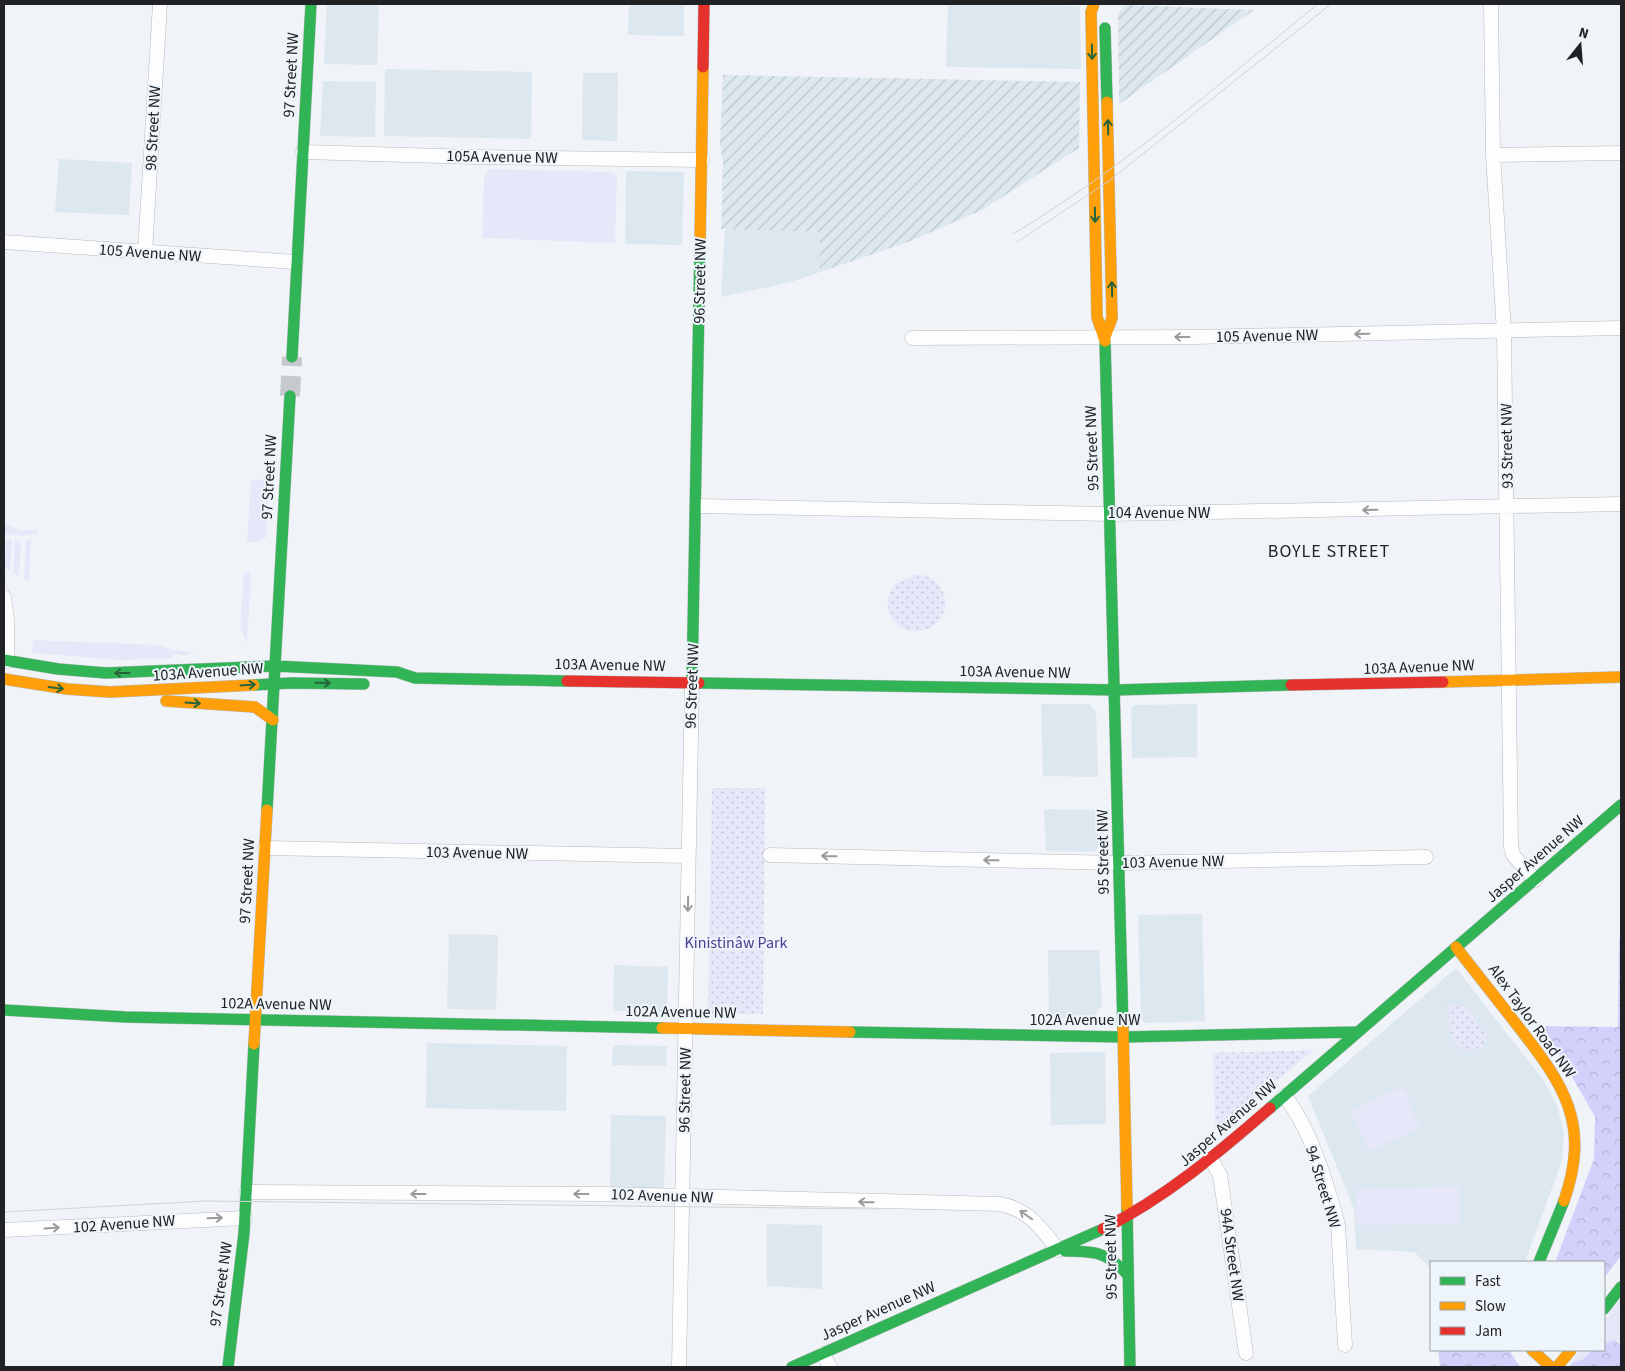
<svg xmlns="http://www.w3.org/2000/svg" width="1625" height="1371" font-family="'Source Sans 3',sans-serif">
  <defs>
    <pattern id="industrial-furrows" width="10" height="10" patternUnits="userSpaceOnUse" patternTransform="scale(1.25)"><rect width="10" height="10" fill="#dde7ef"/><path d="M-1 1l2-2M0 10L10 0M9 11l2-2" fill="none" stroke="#bdc6cd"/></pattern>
    <pattern id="forest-crowns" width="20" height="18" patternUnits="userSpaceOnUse" patternTransform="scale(1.25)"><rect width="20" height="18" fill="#d2d1fb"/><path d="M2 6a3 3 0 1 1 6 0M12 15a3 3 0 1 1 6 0" fill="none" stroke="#b4b3d7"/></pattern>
    <pattern id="park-dots" width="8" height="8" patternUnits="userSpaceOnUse" patternTransform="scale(1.25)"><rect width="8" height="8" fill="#e6e7f9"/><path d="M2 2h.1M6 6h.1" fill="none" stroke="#c5c6d5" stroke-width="1.8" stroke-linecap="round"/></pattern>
  </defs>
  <rect width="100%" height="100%" fill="#f0f4f8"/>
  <path fill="#dde7ef" d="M327,4H379L377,65L324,64Z
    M629,4H684V36L628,35Z
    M948,4L1077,6L1080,7L1081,69L946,67Z
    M385,69L532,72L531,139L384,136Z
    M583,73H618L617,141L582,140Z
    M323,81L376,82L375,137L320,136Z
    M59,159L132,163L129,215L55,212Z
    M626,171L684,172L682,245L625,244Z
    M725,229L820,232V272L791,282L721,297Z
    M1041,704H1090L1096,712L1098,777L1043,776Z
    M1197,704V757L1132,758L1131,709L1134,705Z
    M1044,809L1100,810V846L1094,852L1046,851Z
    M1202,914L1205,1021L1144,1023L1141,1018L1138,915Z
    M449,934L498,935L496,1010L447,1009Z
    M1048,950H1099L1102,1006L1091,1019L1049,1020Z
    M614,965L668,967L667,1012L613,1011Z
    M1456,968L1544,1081L1557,1105L1564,1133L1562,1161L1525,1262H1431V1268L1414,1252L1356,1249L1354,1209L1308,1096Z
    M427,1043L567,1046L566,1111L426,1108Z
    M613,1045L667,1046L666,1066L612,1065Z
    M1105,1052L1106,1124L1051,1125L1050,1053Z
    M611,1115L666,1116L664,1189L610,1188Z
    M767,1224L822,1225V1289L767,1286Z"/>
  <path fill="url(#industrial-furrows)" d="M1125,5H1126L1254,10L1119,104L1118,13Z
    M723,75L1080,82L1079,148L982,210L908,242L820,272V232L721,229L723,164L720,142Z"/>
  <path fill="#e6e7f9" d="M489,169L612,172L617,175L615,243L482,238L484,179Z
    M262,479L269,485L266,537L259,542H247L251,481Z
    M4,523L20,531L38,529V534L22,536L14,534L13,536L4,534Z
    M6,539L12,540L10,571L5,568Z
    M31,539L29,581L24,579L26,540Z
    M15,541H21L19,576L13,573Z
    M249,571L251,576L247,644L240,627L244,573Z
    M33,640L158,645L172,650L194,652L183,656L180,654L172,655V658L123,660L32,653Z
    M1400,1088L1406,1091L1419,1129L1369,1151L1350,1111Z
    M1459,1187V1224L1357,1225L1356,1189Z
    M1621,1299V1367H1567L1581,1350H1604V1321Z"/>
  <path fill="url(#forest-crowns)" d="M1621,937V1256L1604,1278V1262H1555L1594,1159L1595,1117L1543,1026L1618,1027L1619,939Z
    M1614,1340L1621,1346V1367H1570L1574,1362L1582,1360L1593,1350H1604V1344Z
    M1438,1350H1509L1520,1367H1440Z"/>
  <path fill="url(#park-dots)" d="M917,574C934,576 944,587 946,604C938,648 879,634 889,596C891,587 896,582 904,580C909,579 911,575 917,574Z
    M712,788H765L763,1014L708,1013Z
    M1447,1005L1466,1006L1487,1037L1483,1048C1449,1061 1450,1028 1447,1005Z
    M1314,1050L1215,1131L1213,1053Z"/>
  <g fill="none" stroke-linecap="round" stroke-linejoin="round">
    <path stroke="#c6cace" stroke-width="20" stroke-dasharray="20 10" stroke-linecap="butt" d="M290,396L292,357"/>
    <defs>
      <path id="street" d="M1491,4L1493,155L1504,332L1511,847L1513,855L1535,880
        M303,152L477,157L702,160
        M1493,155L1621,153
        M4,242L296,262
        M145,252L160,4
        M912,338L1193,337L1621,328
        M697,506L1111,514L1621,504
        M4,597L7,620V661
        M265,848L688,856
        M770,855L1119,863L1426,857
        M1284,1096C1310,1125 1328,1187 1338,1225L1345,1345
        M1211,1159L1220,1175L1246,1353
        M246,1192L605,1194L1000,1204C1028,1209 1042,1229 1058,1250
        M4,1230L245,1218
        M823,1354L830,1367
        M679,1367L692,683"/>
      <path id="fast" d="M1105,28L1107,102
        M1105,341L1123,1028
        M292,357L311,4
        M4,660L58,669L106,673L275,666L397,672L415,678L567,681
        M692,683L700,246
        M699,683L1115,690L1291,685
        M254,685L291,683L364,684
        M267,810L290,396
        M4,1010L125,1017L662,1028
        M850,1032L1124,1037L1357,1032
        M1270,1108L1621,805
        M1127,1208L1130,1367
        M1065,1251C1095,1251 1107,1252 1128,1275
        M1539,1262L1564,1201
        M1604,1309L1621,1287
        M228,1367L244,1233L254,1044
        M792,1367L1103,1229"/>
      <path id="slow" d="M1094,4L1091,12L1097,317L1105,341
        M700,246L703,67
        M1105,337L1112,318L1107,102
        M4,679L67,689L110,692L254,685
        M1443,682L1621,677
        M166,701L255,707L273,720
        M1456,947C1476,973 1497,999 1517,1025C1564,1085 1591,1123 1564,1201
        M662,1028L850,1032
        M1123,1028L1127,1208
        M254,1044L267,810
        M1532,1350L1551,1367
        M1557,1367L1571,1350"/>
      <path id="jam" d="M703,67L704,4
        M567,681L699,683
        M1291,685L1443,682
        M1103,1229C1166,1197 1217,1154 1270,1108"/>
    </defs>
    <use href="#street" stroke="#b6babd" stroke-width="15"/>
    <use href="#fast" stroke="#b6babd" stroke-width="12"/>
    <use href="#slow" stroke="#b6babd" stroke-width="12"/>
    <use href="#jam" stroke="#b6babd" stroke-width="12"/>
    <use href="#street" stroke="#fdfdfe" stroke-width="14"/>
    <use href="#fast" stroke="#30b455" stroke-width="11"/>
    <use href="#slow" stroke="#ff9f0a" stroke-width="11"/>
    <use href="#jam" stroke="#e5322d" stroke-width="11"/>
    <path stroke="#d1d3d4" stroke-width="1" d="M1013,234C1122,169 1219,84 1318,4
      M1017,242L1109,181L1331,4
      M4,1212L206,1201L878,1209"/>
  </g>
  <defs><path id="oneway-shaft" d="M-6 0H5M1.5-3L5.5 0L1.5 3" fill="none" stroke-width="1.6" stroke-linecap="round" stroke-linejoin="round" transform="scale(1.25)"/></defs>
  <g stroke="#27643b">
    <use href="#oneway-shaft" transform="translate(1092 52) rotate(89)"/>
    <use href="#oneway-shaft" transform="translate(1108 127) rotate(-92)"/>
    <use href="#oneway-shaft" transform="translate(1095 215) rotate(89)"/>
    <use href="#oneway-shaft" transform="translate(1112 289) rotate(-91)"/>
    <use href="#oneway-shaft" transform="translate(122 673) rotate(-180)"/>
    <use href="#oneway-shaft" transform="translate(323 683) rotate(1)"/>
    <use href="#oneway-shaft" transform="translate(248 685) rotate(-4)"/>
    <use href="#oneway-shaft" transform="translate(56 688) rotate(8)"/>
    <use href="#oneway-shaft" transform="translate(193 703) rotate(4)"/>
  </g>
  <g stroke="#9a9a9c">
    <use href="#oneway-shaft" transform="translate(1362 334) rotate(179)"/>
    <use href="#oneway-shaft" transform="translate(1182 337) rotate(-180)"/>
    <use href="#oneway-shaft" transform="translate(1370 510) rotate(179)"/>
    <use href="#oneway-shaft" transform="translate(829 856) rotate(-179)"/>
    <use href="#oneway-shaft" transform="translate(991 860) rotate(-179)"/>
    <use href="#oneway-shaft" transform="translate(688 904) rotate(91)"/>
    <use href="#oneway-shaft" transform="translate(418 1194) rotate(180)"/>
    <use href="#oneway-shaft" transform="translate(581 1194) rotate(180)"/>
    <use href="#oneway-shaft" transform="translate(866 1202) rotate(-179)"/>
    <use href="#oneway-shaft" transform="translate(1026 1215) rotate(-145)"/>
    <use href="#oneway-shaft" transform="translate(215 1218) rotate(-2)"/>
    <use href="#oneway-shaft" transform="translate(52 1228) rotate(-4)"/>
  </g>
  <g text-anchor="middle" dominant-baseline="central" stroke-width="4" stroke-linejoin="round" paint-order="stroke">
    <g font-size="16" fill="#202225" stroke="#edf5fb">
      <text transform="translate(291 75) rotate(-87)">97 Street NW</text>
      <text transform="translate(153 128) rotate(-87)">98 Street NW</text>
      <text transform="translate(502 157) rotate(1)">105A Avenue NW</text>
      <text transform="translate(150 253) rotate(4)">105 Avenue NW</text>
      <text transform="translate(700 281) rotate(-89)">96 Street NW</text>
      <text transform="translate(1267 336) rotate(-1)">105 Avenue NW</text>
      <text transform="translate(1507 446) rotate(-91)">93 Street NW</text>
      <text transform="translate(1092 448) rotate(-92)">95 Street NW</text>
      <text transform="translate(269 477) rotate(-87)">97 Street NW</text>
      <text x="1159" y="513">104 Avenue NW</text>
      <text transform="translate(610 665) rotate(1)">103A Avenue NW</text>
      <text transform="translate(1419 667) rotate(-2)">103A Avenue NW</text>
      <text transform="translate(208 672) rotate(-4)">103A Avenue NW</text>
      <text transform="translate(1015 672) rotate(1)">103A Avenue NW</text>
      <text transform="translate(692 686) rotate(-88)">96 Street NW</text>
      <text transform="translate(1103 852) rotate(-91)">95 Street NW</text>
      <text transform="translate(477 853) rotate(1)">103 Avenue NW</text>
      <text transform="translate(1535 859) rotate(-41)">Jasper Avenue NW</text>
      <text transform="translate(1173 862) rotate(-1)">103 Avenue NW</text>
      <text transform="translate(247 881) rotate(-87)">97 Street NW</text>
      <text transform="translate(276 1004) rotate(1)">102A Avenue NW</text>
      <text transform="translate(681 1012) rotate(1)">102A Avenue NW</text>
      <text x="1085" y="1020">102A Avenue NW</text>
      <text transform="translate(1532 1021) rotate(54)">Alex Taylor Road NW</text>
      <text transform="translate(685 1090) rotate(-89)">96 Street NW</text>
      <text transform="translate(1228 1123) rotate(-41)">Jasper Avenue NW</text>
      <text transform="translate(1323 1187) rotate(73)">94 Street NW</text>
      <text transform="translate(662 1196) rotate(2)">102 Avenue NW</text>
      <text transform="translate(124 1224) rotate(-4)">102 Avenue NW</text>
      <text transform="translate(1232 1255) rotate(82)">94A Street NW</text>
      <text transform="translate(1111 1257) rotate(-91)">95 Street NW</text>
      <text transform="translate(221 1284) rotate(-82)">97 Street NW</text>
      <text transform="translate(878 1311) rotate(-24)">Jasper Avenue NW</text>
    </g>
    <g font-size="16" fill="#4c3d92" stroke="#edf5fb">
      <text x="736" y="943">Kinistinâw Park</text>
    </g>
    <g font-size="18" letter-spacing="1" fill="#202225" stroke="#edf5fb">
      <text x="1329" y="551">BOYLE STREET</text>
    </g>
  </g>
  <rect width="1625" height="1371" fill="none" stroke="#202225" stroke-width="10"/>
  <rect x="1430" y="1261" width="175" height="90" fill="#edf5fb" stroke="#9ba1a5"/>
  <rect x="1440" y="1277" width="25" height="8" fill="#30b455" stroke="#9ba1a5"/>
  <text x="1475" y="1286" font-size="15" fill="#202225">Fast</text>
  <rect x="1440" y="1302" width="25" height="8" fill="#ff9f0a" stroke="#9ba1a5"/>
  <text x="1475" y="1311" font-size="15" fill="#202225">Slow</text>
  <rect x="1440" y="1327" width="25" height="8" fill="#e5322d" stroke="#9ba1a5"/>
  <text x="1475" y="1336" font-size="15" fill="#202225">Jam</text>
  <g transform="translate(1580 45) rotate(17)" stroke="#edf5fb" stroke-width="4" paint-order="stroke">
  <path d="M0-4L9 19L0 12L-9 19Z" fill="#202225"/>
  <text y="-8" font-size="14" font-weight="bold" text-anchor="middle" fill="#202225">N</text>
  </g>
</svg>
